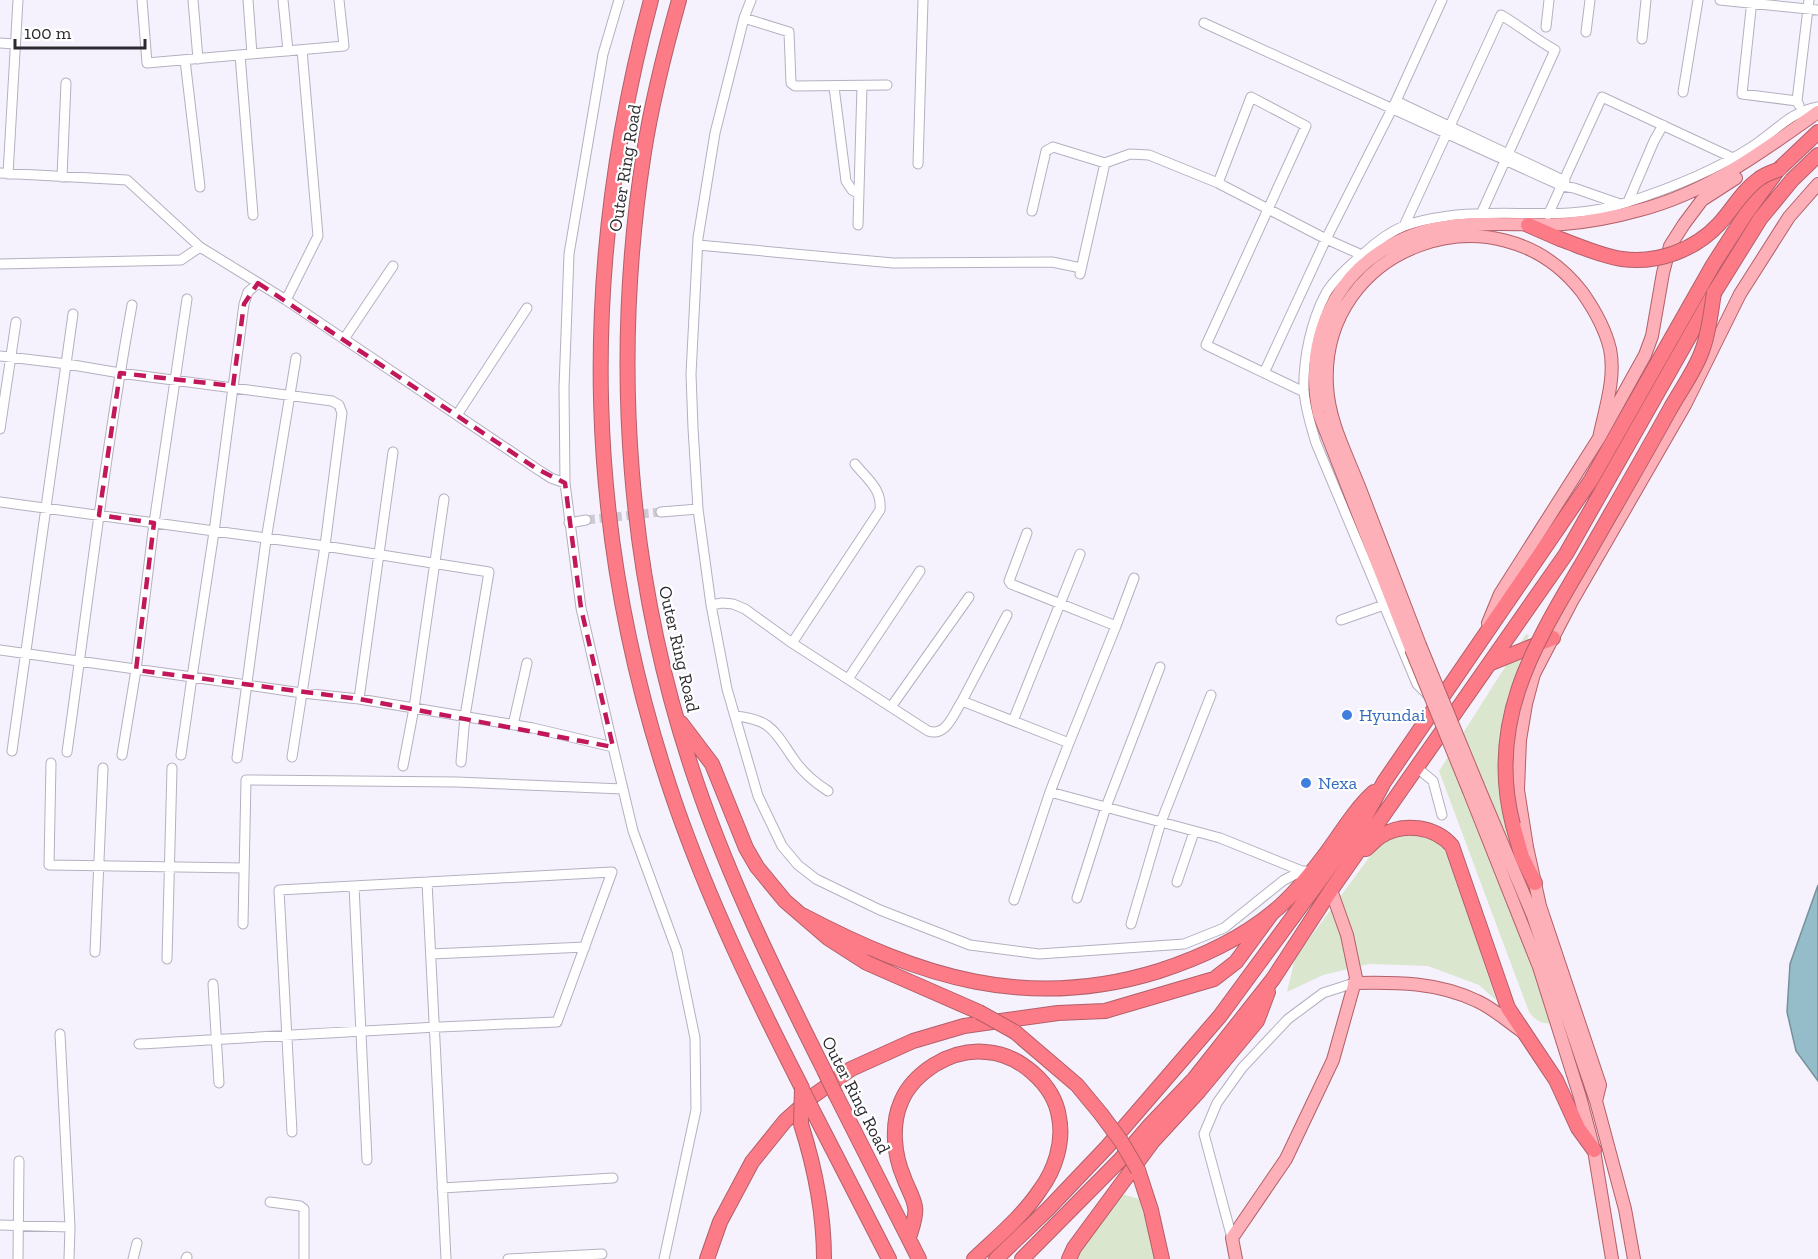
<svg xmlns="http://www.w3.org/2000/svg" width="1818" height="1259" font-family="'Zilla Slab',serif">
  <rect width="100%" height="100%" fill="#f5f2fe"/>
  <path fill="#dbe6ce" d="M1526,634L1529,635L1528,638L1507,700L1501,745L1504,813L1575,1018C1556,1022 1542,1030 1529,1012L1439,771Z
    M1409,835L1428,836L1441,842L1450,861L1496,1000L1479,985L1428,966L1369,964L1323,975L1287,992L1295,958L1368,859C1382,843 1388,837 1409,835Z
    M1118,1193L1139,1199L1146,1222L1154,1259H1074Z"/>
  <path fill="#95bdc9" stroke="#76919b" stroke-width="1.5" d="M1818,885V1081L1796,1051L1787,1012L1790,964Z"/>
  <g fill="none" stroke-linecap="round" stroke-linejoin="round">
    <path stroke="#cdcad5" stroke-width="9" stroke-dasharray="9 4.5" stroke-linecap="butt" d="M586,520L661,512"/>
    <defs>
      <path id="minor" d="M142,0L147,63L344,46L339,0
        M193,0L198,59
        M248,0L252,54
        M283,0L288,51
        M619,0L603,54L569,254L564,388L565,483L581,608L613,747L633,831L677,951L695,1038L696,1110L664,1259
        M751,0L744,18L715,133L698,238L691,374L693,428L698,509L711,605L727,689L758,796L782,846L798,865L816,879L880,910L970,945L1039,954L1184,944L1224,928L1284,880L1302,871H1312
        M1720,0L1818,10
        M1752,0L1742,94L1797,101
        M744,18L789,32L791,83L795,86L887,85
        M1204,23L1562,186L1574,188L1620,204
        M1546,27L1549,0
        M1586,32L1590,0
        M1642,39L1646,0
        M0,43L15,44
        M240,55L253,215
        M185,60L200,187
        M834,87L846,181L852,190L859,194
        M1683,92L1698,0
        M1396,101L1565,181
        M1799,105L1797,101L1809,0
        M918,164L923,0
        M0,173L127,180L200,247L286,300L537,469L551,478L565,483
        M8,174L18,0
        M62,177L66,83
        M1218,183L1251,97L1306,126L1206,345L1304,392
        M1628,202L1654,141L1663,125
        M1032,211L1046,151L1053,147L1105,163
        M1548,215L1602,97L1733,158
        M858,225L862,86
        M1404,226L1501,15C1520,26 1535,39 1555,50L1481,214
        M698,245L893,263L1052,262L1081,268
        M0,264L181,260L200,247
        M1080,274L1105,163L1130,154L1149,155L1218,183L1326,239L1362,255
        M258,283L248,292L244,304L214,532L192,677L302,693L359,699L414,708L403,766
        M286,300L318,236L302,50
        M344,339L393,266
        M0,356L67,364L120,373L332,401L339,405L342,413L325,546L292,757
        M1264,373L1326,239L1396,101L1442,0
        M457,415L527,308
        M0,429L16,322
        M444,499L414,708L533,728L613,747
        M0,502L325,546L489,572L465,716L461,762
        M661,512L698,509
        M569,523L586,520
        M1027,533L1009,581L1011,584L1116,626L1069,743
        M711,605L722,603L733,604L745,609L792,643L928,731C946,737 953,715 962,701L1069,743L1050,792L1220,838L1302,871
        M1341,620L1384,605
        M1116,626L1134,578
        M792,643L880,510C882,489 868,480 855,464
        M0,650L192,677L181,755
        M848,679L920,571
        M1429,696L1417,684L1316,443C1311,426 1305,408 1304,390C1303,359 1311,321 1326,293C1335,278 1350,265 1363,254C1375,243 1389,232 1404,226C1418,221 1434,218 1449,216C1507,208 1567,222 1625,203C1669,189 1713,172 1753,146C1776,131 1790,112 1818,107
        M359,699L393,452
        M962,701L1007,615
        M891,707L969,597
        M735,716C771,719 775,732 793,758C802,772 814,782 828,791
        M1013,721L1080,554
        M513,725L527,663
        M12,751L73,314
        M67,752C88,603 105,453 132,305
        M122,755L136,670L154,523L187,299
        M237,758L266,540L296,358
        M51,763L49,865L244,868
        M1416,767L1433,781L1442,815
        M427,882L446,1259
        M1177,882L1194,832
        M354,886L367,1160
        M1077,898L1106,807L1160,667
        M1014,900L1050,792
        M243,924L246,780L457,782L623,789
        M1131,924L1161,822L1211,695
        M95,952L103,768
        M431,954L585,947
        M167,959L172,768
        M213,984L219,1083
        M60,1034L70,1227L69,1259
        M139,1044C278,1036 417,1027 557,1022L612,872L279,890L292,1132
        M442,1188L613,1178
        M270,1202L300,1206L304,1209V1259
        M0,1225L70,1227
        M1232,1238L1204,1134L1217,1103L1242,1068L1288,1019L1323,993L1354,983
        M18,1259L19,1161
        M133,1259L137,1243
        M186,1259L187,1257
        M508,1259L602,1254"/>
      <path id="major" d="M1488,623L1500,594L1599,438L1645,355L1652,336L1663,273L1670,246L1684,224L1702,200L1736,178
        M1420,645C1400,593 1380,541 1360,489C1347,455 1329,423 1327,386C1319,246 1497,182 1582,292C1594,309 1605,328 1610,349C1616,378 1605,409 1599,438
        M1411,649L1319,414C1311,375 1315,335 1335,300C1357,260 1401,233 1445,227C1484,221 1525,226 1564,224C1589,222 1615,217 1640,210C1708,192 1762,152 1818,112
        M1478,786L1533,916L1596,1101L1625,1209L1634,1259
        M1469,791L1539,967L1580,1097L1594,1150L1612,1259
        M1354,983C1397,982 1437,982 1477,1001C1493,1008 1508,1022 1523,1032
        M1596,1101L1600,1085L1540,906L1527,847L1518,790L1520,740L1526,704L1534,674L1572,601L1685,405L1740,294L1789,217L1818,184
        M1236,1259L1232,1238L1286,1159L1333,1060L1356,978L1347,935L1331,890"/>
      <path id="highway" d="M651,0C578,273 583,536 675,803C709,901 755,996 802,1088
        M679,0C665,50 652,101 644,152C611,364 627,581 697,784C731,883 777,976 824,1070
        M1528,225L1560,239
        M1491,663L1553,638
        M681,723L712,764L746,848L757,867L785,901L828,938L867,963L979,1012
        M1513,825L1522,857L1535,883
        M1366,849C1371,845 1376,839 1381,836C1403,822 1435,826 1452,846L1508,1008L1556,1080L1578,1128L1594,1150
        M802,915C920,977 1027,1012 1159,971C1199,958 1239,940 1272,913C1291,898 1309,876 1324,856C1340,835 1354,810 1374,792
        M1015,1032L1077,1085L1101,1114
        M836,1095L919,1259
        M814,1113L889,1259
        M801,1124C815,1168 824,1213 824,1259
        M1138,1170L1151,1210L1162,1259
        M909,1238C911,1230 917,1216 915,1207C914,1198 907,1187 904,1178C894,1155 891,1125 901,1102C907,1087 920,1074 934,1065C949,1056 967,1050 986,1052C1019,1054 1054,1084 1059,1117C1064,1142 1055,1170 1040,1190C1023,1216 996,1238 974,1259
        M707,1259L720,1222L752,1162L785,1121L813,1096L851,1069L913,1041L964,1026L1058,1013L1105,1011L1214,979L1236,962L1272,913
        M996,1259L1048,1209L1107,1147L1220,1016L1362,823L1384,782L1591,480L1713,265L1747,212L1777,171L1818,132
        M1022,1259L1120,1160L1150,1125L1194,1079L1273,979L1331,890L1566,554L1714,293L1760,219L1792,180L1818,155
        M1069,1259L1074,1248L1153,1141L1199,1091L1257,1021L1268,992"/>
    </defs>
    <use href="#minor" stroke="#b5b0c0" stroke-width="11"/>
    <use href="#major" stroke="#b35f69" stroke-width="14"/>
    <use href="#highway" stroke="#b35f69" stroke-width="16"/>
    <use href="#minor" stroke="#fff" stroke-width="9"/>
    <use href="#major" stroke="#fdb0b7" stroke-width="12"/>
    <use href="#highway" stroke="#fc7b87" stroke-width="14"/>
    <defs>
      <path id="major-bridge" d="M1420,645L1478,786
        M1411,649L1469,791"/>
      <path id="highway-bridge" d="M1560,239C1580,246 1601,256 1622,259C1657,264 1695,250 1719,224C1732,210 1743,190 1759,179C1765,174 1773,172 1780,169
        M1513,825C1486,720 1535,644 1586,557C1614,508 1642,460 1669,411C1680,391 1695,371 1702,351C1709,333 1711,311 1714,293
        M979,1012L1015,1032
        M824,1070L836,1095
        M803,1091L814,1113
        M1101,1114L1121,1141L1138,1170
        M801,1124L802,1088"/>
    </defs>
    <use href="#major-bridge" stroke="#b35f69" stroke-width="14" stroke-linecap="butt"/>
    <use href="#highway-bridge" stroke="#b35f69" stroke-width="16" stroke-linecap="butt"/>
    <use href="#major-bridge" stroke="#fdb0b7" stroke-width="12"/>
    <use href="#highway-bridge" stroke="#fc7b87" stroke-width="14"/>
  </g>
  <path fill="none" stroke="#c2185b" stroke-width="4.5" stroke-dasharray="12 8" stroke-linejoin="round" d="M258,283L537,469L565,483L581,608L613,747L359,699L136,670L154,523L99,515L120,373L233,386L244,304Z"/>
  <g fill="#3f7fe0" stroke="#fff" stroke-width="2">
    <circle cx="1347" cy="715" r="6"/>
    <circle cx="1306" cy="783" r="6"/>
  </g>
  <g text-anchor="middle" dominant-baseline="central" stroke-width="4.5" stroke-linejoin="round" paint-order="stroke">
    <g font-size="18" fill="#2c2a30" stroke="#fff">
      <text transform="translate(625 168) rotate(-81)">Outer Ring Road</text>
      <text transform="translate(679 649) rotate(77)">Outer Ring Road</text>
      <text transform="translate(856 1095) rotate(63)">Outer Ring Road</text>
    </g>
    <g font-size="18" fill="#366cbe" stroke="#fff" text-anchor="start">
      <text x="1359" y="715">Hyundai</text>
      <text x="1318" y="783">Nexa</text>
    </g>
  </g>
  <path d="M15 39v9h130v-9" fill="none" stroke="#2c2a30" stroke-width="3"/>
  <text x="24" y="39" font-size="18" fill="#2c2a30" stroke="#ffffff" stroke-width="4.5" paint-order="stroke">100 m</text>
</svg>
